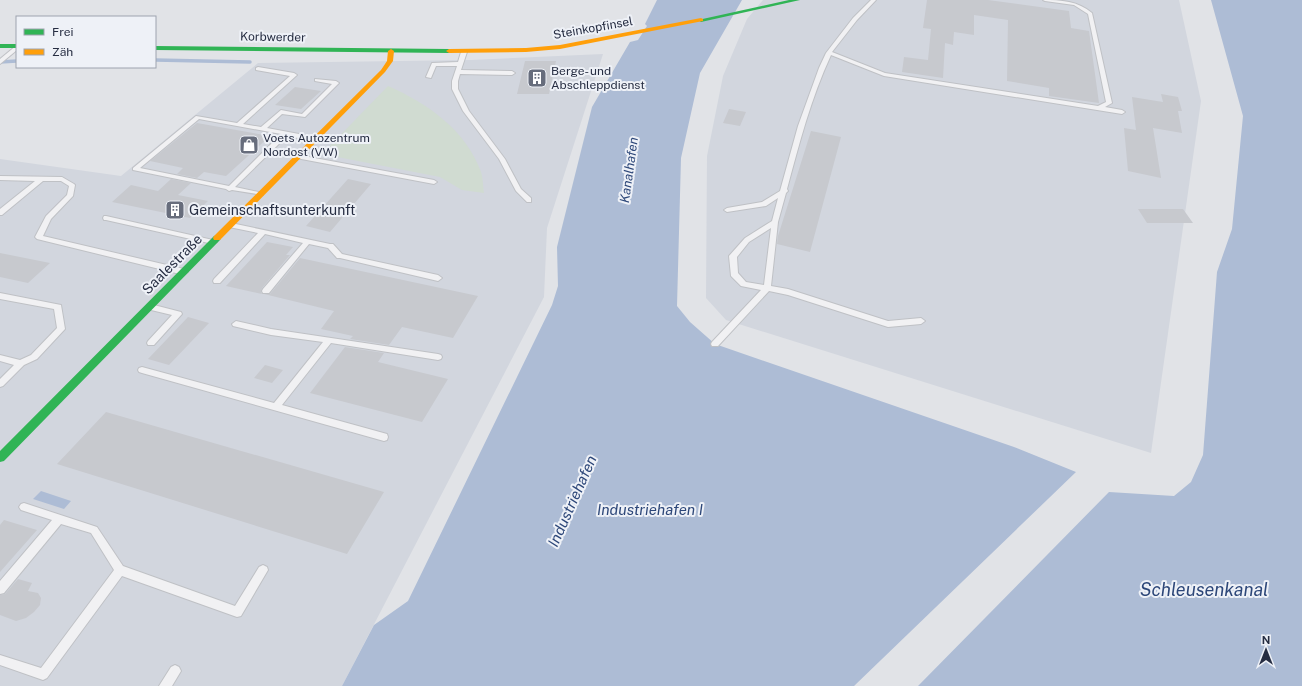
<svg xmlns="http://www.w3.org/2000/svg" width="1302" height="686" font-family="'Public Sans',sans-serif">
  <rect width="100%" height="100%" fill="#e1e3e7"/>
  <path fill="#d2d6de" d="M763,0H1179L1201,101L1151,453L726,320L706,298L707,156L723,76L747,19Z
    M603,54L547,228L544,297L342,686H0V159L121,176L258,63L471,60Z"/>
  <path fill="#d0dbd1" d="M388,86C427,103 466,130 481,172C483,178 483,187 484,193L462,190L440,177L322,154Z"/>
  <path fill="#adbcd5" d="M657,0H742L700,73L681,158L677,306L690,322L715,344L1014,447L1076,472L854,686H342L374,625L408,601L552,305L558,286L557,247L592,107L630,42L638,40L647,26L645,24Z
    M1211,0H1302V686H918L1109,492L1174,496L1191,482L1203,455L1217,272L1232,229L1243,116Z
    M41,491L71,501L64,509L33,499Z"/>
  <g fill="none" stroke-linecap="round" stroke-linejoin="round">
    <path stroke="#adbcd5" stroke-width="3.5" d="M155,60L250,62
      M0,62L17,61"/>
  </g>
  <path fill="#c7c9ce" d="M927,0H988L1069,11L1071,28L1089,31L1099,103L1049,96V88L1007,81L1008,20L974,15V35L954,32L953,45L945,43L943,78L902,72L904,57L928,60L931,29L923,28Z
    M525,61H556L549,94H517Z
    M295,87L321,91L301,109L275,105Z
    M1161,94L1178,97L1182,111H1178L1182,133L1153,128L1161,178L1128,171L1124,128L1136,130L1132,97L1163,102Z
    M729,109L746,112L740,126L723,123Z
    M197,123L270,136L226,176L204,172L197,178L177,174L183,168L150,161Z
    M811,131L841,137L810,252L777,244L778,236Z
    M171,179L191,183L178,195L208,201L190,218L112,202L131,185L158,191Z
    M348,179L371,184L330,232L306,226Z
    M1138,209H1183L1193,223H1147Z
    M267,242L293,247L286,255H290L262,288L261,292L262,294L226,286Z
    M0,253L50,263L28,283L0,277Z
    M300,258L478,296L453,338L402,327L389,345L350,339L353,336L321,329L334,311L264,294H270Z
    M188,317L209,323L169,365L148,359Z
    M345,347L384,353L378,362L448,379L422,422L310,393Z
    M265,365L283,370L272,383L254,378Z
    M106,412L384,492L347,554L57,464Z
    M4,520L37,530L0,572V525Z
    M18,579L32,583L28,591L38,593L41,598L40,605L34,612L26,618L16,621L0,615V595L5,594Z"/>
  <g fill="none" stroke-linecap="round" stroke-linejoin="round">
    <defs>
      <path id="lane" d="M871,0H876L857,20L832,52L885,73L1098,106L1106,102L1088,14L1074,5L1045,1L1043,0C1061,0 1078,1 1092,13L1112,103L1105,107L1122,110L1125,112L1122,114L884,76L831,55C811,98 799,144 787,189L788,191L786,193L778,222L771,286L788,289L888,321L921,318L925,321L921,324L888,327L788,295L769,291L718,346H712L711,344L712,342L761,290L741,286L731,276L729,256L745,238L772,221L778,198L766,206L727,212L724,210L727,208L762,202L780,191L798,126L819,68L826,53L853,18ZM771,228L764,285L746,282L738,273L737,257L749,242Z
        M17,45V50L0,64V59Z
        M464,50L467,52L461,70L512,71L515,73L512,75L460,74L458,81V89L469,111L505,159L521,189L531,198V202H527L516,191L499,159L463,111L452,89V81L457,66H436L431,78L426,77L432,63L458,62L461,52Z
        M258,67L294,73L297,75L243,124L261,127L281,110L302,114L332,84L315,81V79L336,81L339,83L305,117L282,114L267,128L315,137L318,139L315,141L287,136L235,187L263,193V195L232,190L229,191L226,189L133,170V168L196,116L237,123L290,76L256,70V68ZM199,119L281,134L229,186L140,168Z
        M298,155L434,180L437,182L434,184L296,158L295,157Z
        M0,176L62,177L74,184L75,185L73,196L51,219L43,236L184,269L188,272L184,275L37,239L35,237L46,216L67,195L69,186L61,181H43L2,215H0V209L35,181L0,180Z
        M104,216H106L213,240L217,242L213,244L106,220H104L103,218Z
        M229,223H231L330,244H333L342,254L438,275L442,278L438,281L340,258H337L328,248L309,244L269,293H263L262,291L263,289L303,243L265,234L220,283H214L213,281L214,279L258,233L229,227L228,225Z
        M0,293L61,305L65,329L37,359L24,365L3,386L0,387V379L14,365L0,361V355L20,360L31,355L57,328L54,309L0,299Z
        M150,304L181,312L182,314L154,345H148L147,343L148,341L172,315L147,309L146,307Z
        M236,321L271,329L438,354L441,355L442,357L441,359L438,360L331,343L282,405L387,434L388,437L387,440L384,441L142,373L139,372L138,370L139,368L142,367L274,403L323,342L271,335L233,326L232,324Z
        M24,503L97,527L123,566L235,606L259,567L263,565L267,567L268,570L241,616L237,617L122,576L47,678L43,680L0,665V655L41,668L114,570L91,533L61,524L4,593L0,594V581L52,520L21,510L19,507L21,504Z
        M175,665L179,667L181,671L172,686H159L171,667Z"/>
    </defs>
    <use href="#lane" stroke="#bfc1c5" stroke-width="2"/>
    <use href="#lane" fill="#f1f1f3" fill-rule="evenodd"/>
    <path fill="#30b455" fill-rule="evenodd" d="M789,0H800L701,22L698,20Z
      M0,44H17V48H0Z
      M155,46L449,49L452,51L449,53L155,50Z
      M217,235L221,238L220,240L4,461L0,462V451L214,236Z"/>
    <path fill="#ff9f0a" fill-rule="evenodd" d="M701,18L703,19V21L560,49L526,52L449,53L446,51L449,49L526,48L560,45Z
      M391,49L394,51L393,61L385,72L220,240H214L213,238L214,236L381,70L387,61L388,51Z"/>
  </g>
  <defs>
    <symbol id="building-square" viewBox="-11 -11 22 22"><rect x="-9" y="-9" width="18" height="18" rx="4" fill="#676d7c" stroke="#eef1f7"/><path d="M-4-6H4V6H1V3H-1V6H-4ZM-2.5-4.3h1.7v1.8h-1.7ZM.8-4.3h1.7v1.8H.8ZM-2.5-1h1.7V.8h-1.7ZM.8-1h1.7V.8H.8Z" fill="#fff"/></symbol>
    <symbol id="shop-square" viewBox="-11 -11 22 22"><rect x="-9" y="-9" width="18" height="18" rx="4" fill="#676d7c" stroke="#eef1f7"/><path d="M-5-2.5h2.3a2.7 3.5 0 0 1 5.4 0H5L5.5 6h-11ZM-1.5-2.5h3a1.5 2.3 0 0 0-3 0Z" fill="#fff"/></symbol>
  </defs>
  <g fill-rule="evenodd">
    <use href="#building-square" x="526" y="67" width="22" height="22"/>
    <use href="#shop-square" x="238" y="134" width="22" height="22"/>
    <use href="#building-square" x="164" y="199" width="22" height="22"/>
  </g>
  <g text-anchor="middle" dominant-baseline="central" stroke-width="4" stroke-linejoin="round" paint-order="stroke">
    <g font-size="12" fill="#262d42" stroke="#eef1f7">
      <text transform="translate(593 28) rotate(-10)">Steinkopfinsel</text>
      <text transform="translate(273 37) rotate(1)">Korbwerder</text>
    </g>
    <g font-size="12" fill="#262d42" stroke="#eef1f7" text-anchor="start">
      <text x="551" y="71">Berge- und<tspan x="551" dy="14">Abschleppdienst</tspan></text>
      <text x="263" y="138">Voets Autozentrum<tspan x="263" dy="14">Nordost (VW)</tspan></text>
    </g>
    <g font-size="13" font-style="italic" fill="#2d4779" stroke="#eef1f7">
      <text transform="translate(629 170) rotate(-82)">Kanalhafen</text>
    </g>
    <g font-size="14" fill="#262d42" stroke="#eef1f7" text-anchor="start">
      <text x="189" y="210">Gemeinschaftsunterkunft</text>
    </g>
    <g font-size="14" fill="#262d42" stroke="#eef1f7">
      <text transform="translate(172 264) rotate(-45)">Saalestraße</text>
    </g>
    <g font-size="15" font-style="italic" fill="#2d4779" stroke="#eef1f7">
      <text transform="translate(572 501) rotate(-66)">Industriehafen</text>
      <text x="650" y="509">Industriehafen I</text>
    </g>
    <g font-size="18" font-style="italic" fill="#2d4779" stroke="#eef1f7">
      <text x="1204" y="589">Schleusenkanal</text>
    </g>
  </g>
  <rect x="16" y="16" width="140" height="52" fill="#eef1f7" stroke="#9ea3af"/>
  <rect x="24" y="29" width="20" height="6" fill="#30b455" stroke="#9ea3af"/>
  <text x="52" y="36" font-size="12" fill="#262d42">Frei</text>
  <rect x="24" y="49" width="20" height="6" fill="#ff9f0a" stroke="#9ea3af"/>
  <text x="52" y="56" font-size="12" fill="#262d42">Zäh</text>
  <g transform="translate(1266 650)" stroke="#eef1f7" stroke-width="3" paint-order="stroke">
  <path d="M0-3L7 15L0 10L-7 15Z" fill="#262d42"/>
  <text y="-6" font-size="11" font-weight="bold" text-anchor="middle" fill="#262d42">N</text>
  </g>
</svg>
